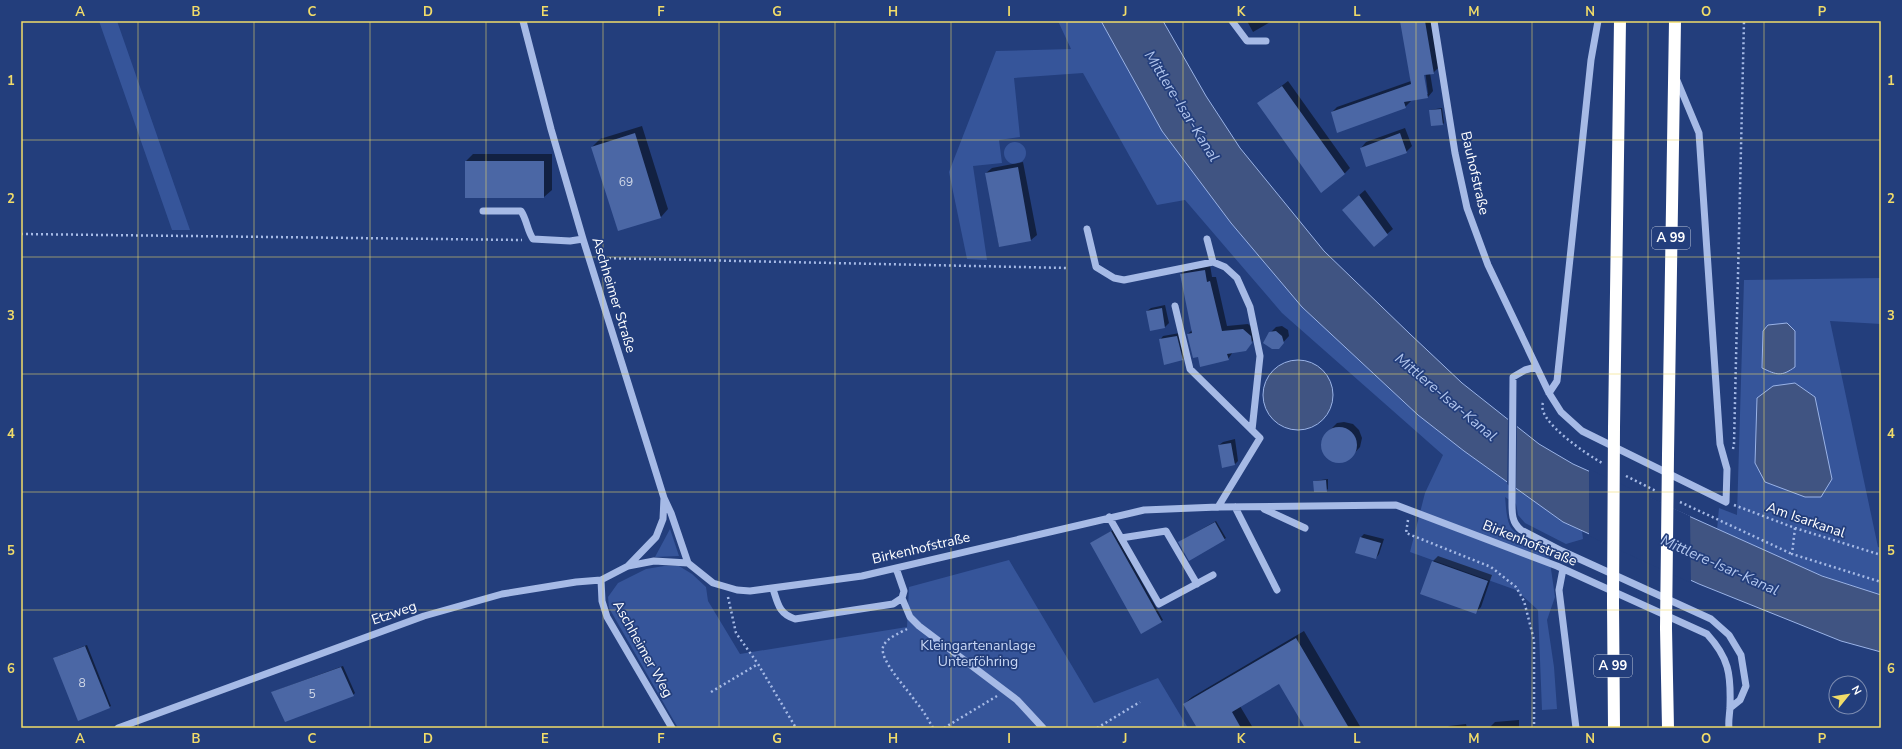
<svg xmlns="http://www.w3.org/2000/svg" width="1902" height="749" font-family="'Nunito Sans',sans-serif">
  <rect width="100%" height="100%" fill="#233e7c"/>
  <path fill="#36559a" d="M99,21H117L190,230H172Z
    M1058,21H1101L1162,131L1231,223L1302,307L1418,414L1563,522L1582,531L1583,539L1566,544L1525,523L1518,515L1516,504L1505,497C1506,506 1506,517 1510,526C1516,537 1537,543 1548,548L1555,597L1547,620L1554,667L1557,709L1542,710L1538,610L1516,590L1410,552L1425,493L1443,455L1282,313L1185,200L1157,205L1083,73L1014,78L1020,137L999,140L1002,163L973,166L987,260L967,259L949,172L996,51L1071,49Z
    M1004 153a11 11 0 1 1 22 0a11 11 0 1 1-22 0Z
    M1881,278V324L1830,321L1878,547L1881,548V595L1820,575L1717,530L1719,508L1737,515L1744,280Z
    M670,529L679,556L655,557Z
    M1009,560L1094,703L1158,678L1188,728H678L609,608L608,597L618,583L646,569L664,566H679L692,574L706,587L708,601L740,654L907,627L909,587Z"/>
  <path fill="#405482" stroke="#9ab3e7" d="M1101,21H1163L1206,96L1240,148L1324,251L1410,334L1462,383L1539,444L1573,464L1822,576L1881,595V652L1841,641L1699,584L1563,522L1464,451L1418,415L1302,307L1231,223L1162,131Z
    M1787,323L1795,331V367C1781,377 1777,375 1762,368L1763,331L1768,325Z
    M1263 395a35 35 0 1 1 70 0a35 35 0 1 1-70 0Z
    M1795,383L1815,397L1832,479L1821,497H1805L1765,482L1755,463L1757,398L1773,386Z"/>
  <path fill="#233e7c" d="M1508,417L1517,424L1516,491L1507,484Z
    M1589,469L1690,516L1691,583L1589,536Z"/>
  <path fill="#0007" fill-rule="evenodd" d="M1247,21H1272L1253,32Z
    M1401,21H1431L1439,67L1433,73H1430L1433,91L1428,97L1410,100L1411,101L1405,107L1332,112L1337,107L1411,81ZM1425,70L1428,94H1426L1423,71Z
    M1288,81L1350,168L1344,174L1259,103Z
    M1442,108L1444,123L1443,124L1430,110Z
    M642,126L668,209L661,217L592,147L600,139Z
    M1405,128L1412,146L1406,152L1361,148L1366,142Z
    M473,154H552V190L544,197H466V161Z
    M1023,162L1037,235L1031,240L999,246L986,173L992,168Z
    M1365,190L1393,229L1387,234L1349,204Z
    M1210,265L1212,277H1216L1227,326L1248,324L1256,331L1257,336L1245,350L1233,352L1228,359L1199,356L1188,334L1193,329L1181,274L1186,269Z
    M1165,305L1169,323L1165,327L1151,330L1147,311L1151,308Z
    M1282,326L1288,330L1289,336L1278,348L1270,333L1276,327Z
    M1180,333L1186,356L1182,360L1160,340L1163,336Z
    M1344,422L1353,424L1359,430L1362,438L1360,447L1349,459L1340,462L1332,460L1324,453L1322,445L1324,436L1337,423Z
    M1235,439L1238,461L1235,464L1219,445L1223,442Z
    M1328,479V489L1326,491L1314,481Z
    M1216,521L1226,538L1190,559L1181,541Z
    M1113,530L1163,620L1161,621L1091,543Z
    M1364,534L1384,539L1379,554L1376,558L1361,537Z
    M1438,556L1492,575L1481,607L1475,613L1433,561Z
    M1304,631L1361,728H1306L1280,683L1240,706L1253,728H1198L1184,704L1192,697Z
    M87,645L111,706L109,707L56,657Z
    M343,666L355,693L353,695L272,692Z
    M1519,720V728H1489L1495,722Z
    M1466,724L1467,728H1447L1449,726Z"/>
  <path fill="#4b67a5" d="M1400,21H1425L1434,74L1424,75L1428,98L1404,102L1406,108L1337,133L1331,112L1411,84Z
    M1282,86L1345,174L1321,193L1257,103Z
    M1441,109L1443,125L1431,126L1429,110Z
    M635,133L661,218L618,231L591,147Z
    M1400,133L1407,153L1366,167L1360,148Z
    M465,161H544V198H465Z
    M1018,167L1031,241L999,247L985,173Z
    M1359,195L1388,235L1374,247L1342,210Z
    M1205,270L1207,282L1210,281L1222,331L1243,329L1251,336L1252,343L1246,351L1227,354L1229,360L1200,367L1198,357L1193,358L1187,334L1192,333L1180,274Z
    M1162,308L1165,328L1150,331L1146,311Z
    M1276,331L1282,336L1284,343L1279,349H1272L1263,343L1269,332Z
    M1177,336L1183,360L1164,365L1159,339Z
    M1321 445a18 18 0 1 1 36 0a18 18 0 1 1-36 0Z
    M1231,443L1235,465L1222,468L1218,445Z
    M1326,480L1327,492H1314L1313,481Z
    M1215,522L1225,540L1189,561L1178,542Z
    M1111,531L1162,622L1141,634L1090,543Z
    M1360,537L1381,543L1376,559L1355,553Z
    M1432,561L1488,581L1476,614L1420,594Z
    M1296,638L1349,728H1305L1279,684L1232,712L1241,728H1197L1183,704Z
    M85,646L110,708L78,721L53,658Z
    M341,667L354,696L285,722L271,692Z"/>
  <g fill="none" stroke-linecap="round" stroke-linejoin="round">
    <path stroke="#a6bae6" stroke-width="2.5" stroke-dasharray="2 3" stroke-linecap="butt" d="M21,234L522,240
      M599,258L1067,268
      M1543,403C1536,421 1588,455 1602,463
      M1733,449L1734,444L1744,21
      M1626,476L1656,491
      M1680,502L1792,554
      M1734,505L1795,528L1881,555
      M1408,520L1406,533L1491,567L1516,587L1524,601L1534,640V728
      M1795,528L1792,554L1881,582
      M728,597L736,633L758,664
      M907,629C900,633 886,638 883,647C879,660 909,691 916,702C923,710 928,719 933,728
      M711,692L758,664L796,728
      M944,728L997,696
      M1097,728L1140,702"/>
    <path stroke="#a6bae6" stroke-width="7" d="M523,21L551,129L583,239L664,498L663,519L656,537L628,566
      M1232,21L1247,41H1266
      M1434,21L1455,153L1467,208L1488,265L1549,393L1561,412L1582,431L1726,502L1727,469L1720,444L1699,133L1676,78
      M483,211H521C527,220 527,230 533,239L570,241L583,239
      M1087,229L1096,267L1114,278L1124,280L1213,262L1225,267L1237,278L1250,307L1260,356L1252,430
      M1207,239L1213,262
      M1175,306L1190,369L1260,438L1218,507
      M1536,367L1525,370L1513,377L1512,499C1512,512 1511,522 1521,530L1562,551L1711,619L1729,635L1741,655L1746,686L1740,700L1730,708
      M1549,393L1557,381L1591,60L1598,21
      M664,498L671,513L688,563L713,583L737,590L750,591L862,576L1144,510L1218,507L1396,505L1557,566L1707,634C1729,658 1731,674 1730,706C1730,713 1728,721 1729,728
      M1235,507L1277,590
      M1264,509L1305,528
      M1109,517L1159,604L1213,575
      M1121,538L1166,531L1197,584
      M1563,569L1559,590L1576,728
      M601,580L602,601L607,617L672,728
      M773,589C778,604 779,614 795,619L893,604L902,598L904,591L896,568
      M902,598L910,617L919,626L1017,700L1043,728
      M118,728L424,616L502,594L576,582L601,580L628,566L654,561L688,563"/>
    <path stroke="#fff" stroke-width="12" d="M1614,428L1620,21
      M1668,455L1675,21
      M1613,603L1614,728
      M1666,628L1668,728"/>
    <path stroke="#fff" stroke-width="12" d="M1613,603L1614,428
      M1666,628L1668,455"/>
  </g>
  <path fill="none" stroke="#f1dc69" stroke-width="1" stroke-opacity="0.55" d="M138,21V728M254,21V728M370,21V728M486,21V728M603,21V728M719,21V728M835,21V728M951,21V728M1067,21V728M1183,21V728M1299,21V728M1416,21V728M1532,21V728M1648,21V728M1764,21V728M21,140H1881M21,257H1881M21,374H1881M21,492H1881M21,610H1881"/>
  <g text-anchor="middle" dominant-baseline="central" stroke-width="3.5" stroke-linejoin="round" paint-order="stroke">
    <g font-size="12" fill="#d2d9e8">
      <text x="626" y="182">69</text>
      <text x="82" y="683">8</text>
      <text x="312" y="694">5</text>
    </g>
    <g fill="#233e7c" stroke="#bdc5d8" stroke-width="1">
      <rect x="1652" y="227" width="38" height="22" rx="3"/>
      <rect x="1594" y="655" width="38" height="22" rx="3"/>
    </g>
    <g font-size="13" font-weight="bold" fill="#fff">
      <text x="1671" y="238">A 99</text>
      <text x="1613" y="666">A 99</text>
    </g>
    <g font-size="14" fill="#fff" stroke="#233e7c">
      <text transform="translate(1475 173) rotate(77)">Bauhofstraße</text>
      <text transform="translate(614 295) rotate(73)">Aschheimer Straße</text>
      <text transform="translate(1806 520) rotate(19)">Am Isarkanal</text>
      <text transform="translate(1530 543) rotate(22)">Birkenhofstraße</text>
      <text transform="translate(921 548) rotate(-13)">Birkenhofstraße</text>
      <text transform="translate(394 613) rotate(-19)">Etzweg</text>
      <text transform="translate(643 649) rotate(61)">Aschheimer Weg</text>
    </g>
    <g font-size="14" fill="#c9d7f4" stroke="#233e7c">
      <text x="978" y="645">Kleingartenanlage<tspan x="978" dy="16">Unterföhring</tspan></text>
    </g>
    <g font-size="15" font-style="italic" fill="#b1c5ed" stroke="#233e7c">
      <text transform="translate(1182 106) rotate(58)">Mittlere-Isar-Kanal</text>
      <text transform="translate(1446 397) rotate(40)">Mittlere-Isar-Kanal</text>
      <text transform="translate(1720 565) rotate(24)">Mittlere-Isar-Kanal</text>
    </g>
  </g>
  <rect width="1902" height="749" fill="none" stroke="#233e7c" stroke-width="44"/>
  <g transform="translate(1848 695) rotate(60)"><circle r="19" fill="#233e7c" stroke="#7b8bb0"/>
  <path d="M0-3L7 15L0 10L-7 15Z" fill="#f1dc69"/>
  <text y="-6" font-size="11" font-weight="bold" text-anchor="middle" fill="#ffffff">N</text>
  </g>
  <rect x="22" y="22" width="1858" height="705" fill="none" stroke="#f1dc69" stroke-width="1.5"/>
  <g font-size="13" text-anchor="middle" font-weight="bold" fill="#f1dc69">
    <text x="80" y="16">A</text>
    <text x="196" y="16">B</text>
    <text x="312" y="16">C</text>
    <text x="428" y="16">D</text>
    <text x="545" y="16">E</text>
    <text x="661" y="16">F</text>
    <text x="777" y="16">G</text>
    <text x="893" y="16">H</text>
    <text x="1009" y="16">I</text>
    <text x="1125" y="16">J</text>
    <text x="1241" y="16">K</text>
    <text x="1357" y="16">L</text>
    <text x="1474" y="16">M</text>
    <text x="1590" y="16">N</text>
    <text x="1706" y="16">O</text>
    <text x="1822" y="16">P</text>
    <text x="11" y="85">1</text>
    <text x="1891" y="85">1</text>
    <text x="11" y="203">2</text>
    <text x="1891" y="203">2</text>
    <text x="11" y="320">3</text>
    <text x="1891" y="320">3</text>
    <text x="11" y="438">4</text>
    <text x="1891" y="438">4</text>
    <text x="11" y="555">5</text>
    <text x="1891" y="555">5</text>
    <text x="11" y="673">6</text>
    <text x="1891" y="673">6</text>
    <text x="80" y="743">A</text>
    <text x="196" y="743">B</text>
    <text x="312" y="743">C</text>
    <text x="428" y="743">D</text>
    <text x="545" y="743">E</text>
    <text x="661" y="743">F</text>
    <text x="777" y="743">G</text>
    <text x="893" y="743">H</text>
    <text x="1009" y="743">I</text>
    <text x="1125" y="743">J</text>
    <text x="1241" y="743">K</text>
    <text x="1357" y="743">L</text>
    <text x="1474" y="743">M</text>
    <text x="1590" y="743">N</text>
    <text x="1706" y="743">O</text>
    <text x="1822" y="743">P</text>
  </g>
</svg>
